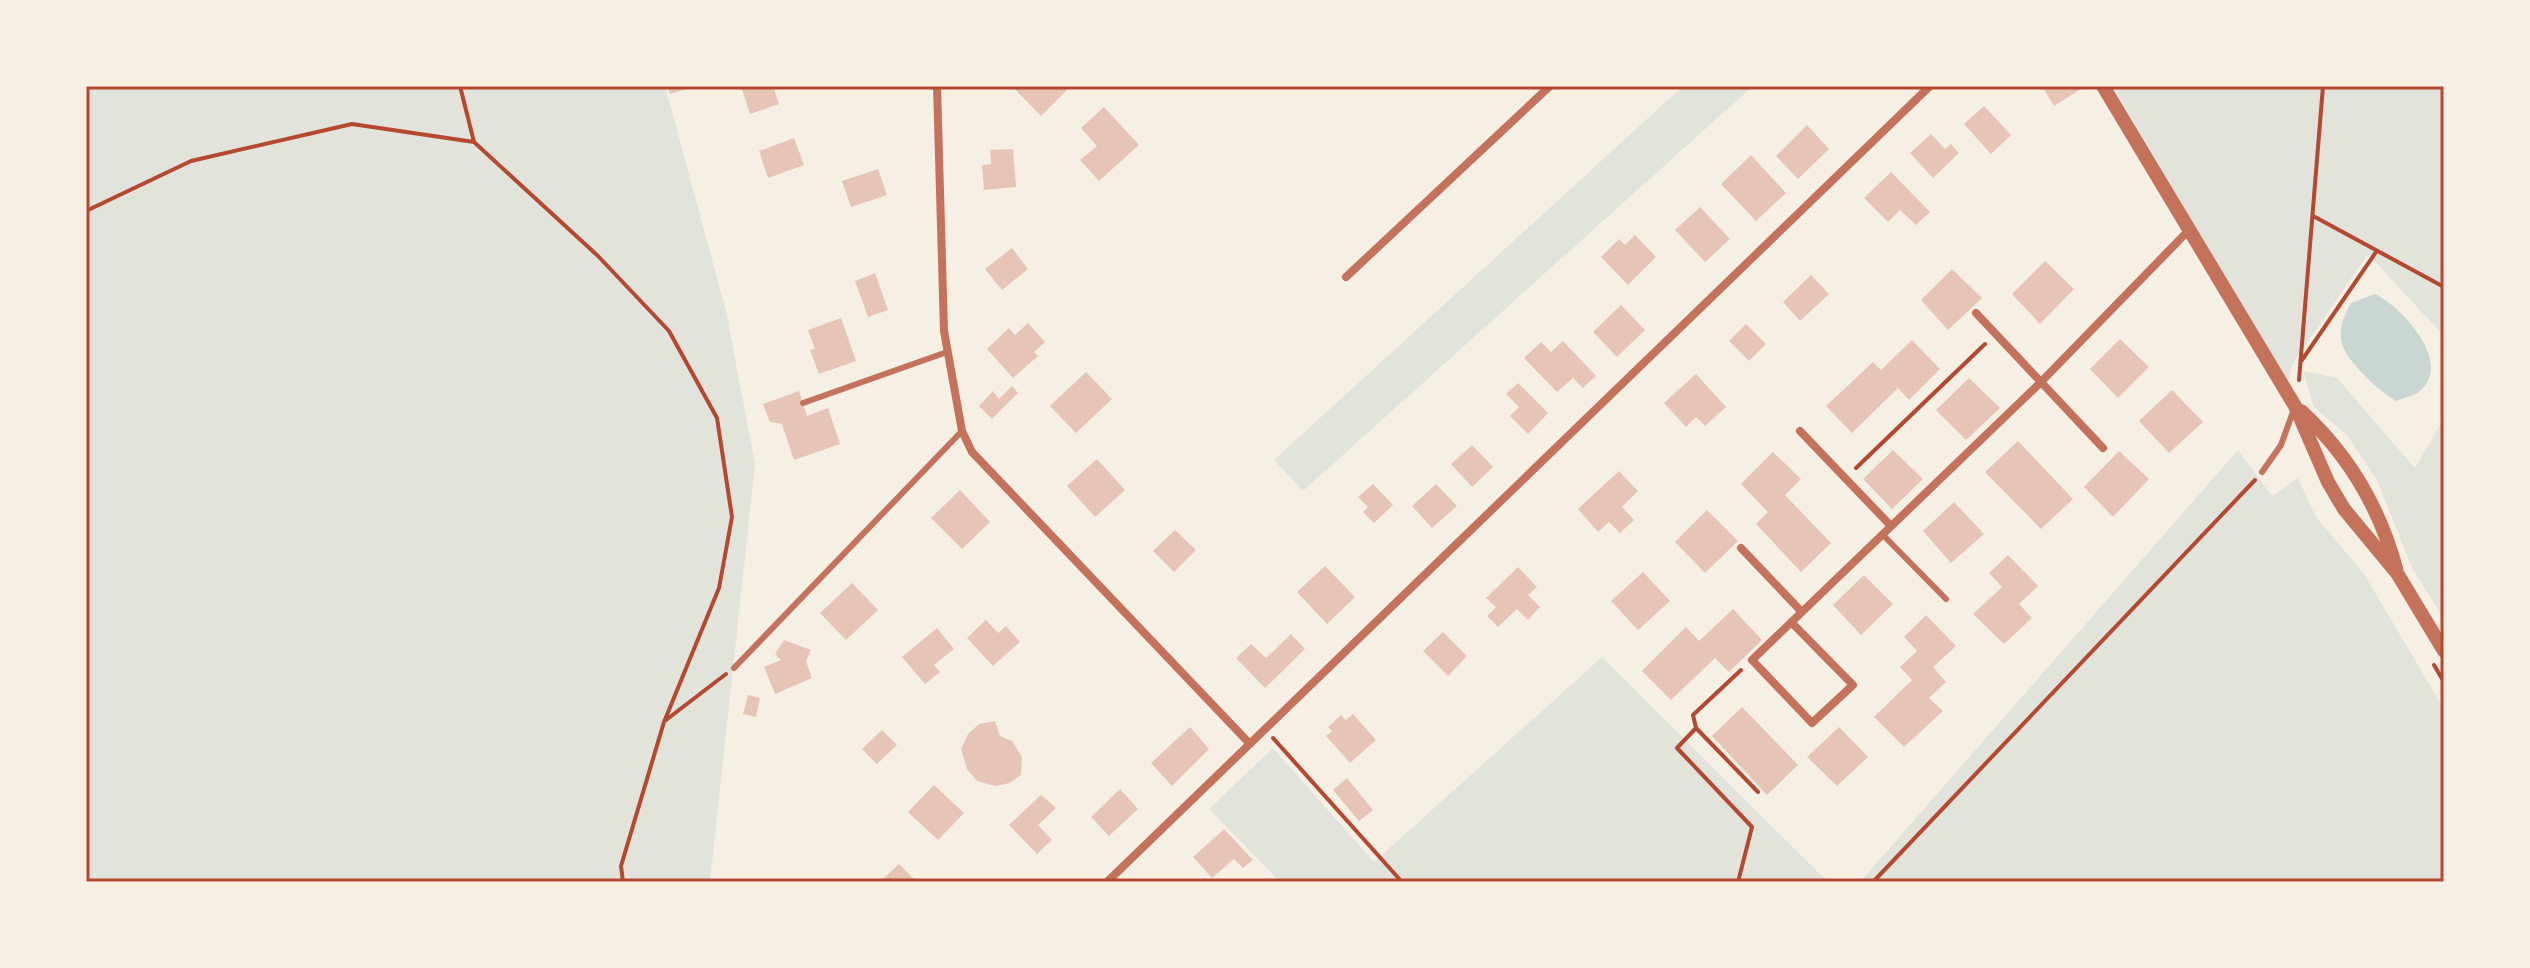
<svg xmlns="http://www.w3.org/2000/svg" width="2530" height="968" font-family="'Roboto Condensed',sans-serif">
  <rect width="100%" height="100%" fill="#f6efe4"/>
  <path fill="#e2e4dc" d="M86,86H665L726,311L755,464L710,882H86Z
    M1683,86H1753L1303,491L1274,460Z
    M2113,86H2444V336L2368,254L2292,365L2288,383Z
    M2303,371L2337,378L2415,468L2444,418V619L2412,568L2377,480L2347,435L2314,407Z
    M2238,450L2272,496L2298,478L2316,517L2364,574L2444,709V882H1860Z
    M1602,657L1828,882H1280L1209,809L1273,748L1374,862Z"/>
  <path fill="#c9d6d2" d="M2375,294C2401,306 2454,363 2420,391C2414,396 2403,398 2396,401C2380,392 2342,358 2341,339C2339,325 2345,315 2351,303Z"/>
  <path fill="#e6c5b7" d="M667,86H693V87L670,94Z
    M741,86H773L779,104L750,114Z
    M1012,86H1062L1067,90L1041,116Z
    M2042,86H2079L2081,89L2054,106Z
    M1984,106L2011,135L1991,154L1964,124Z
    M1104,107L1139,145L1099,181L1080,160L1097,146L1081,128Z
    M1807,125L1829,149L1798,179L1776,156Z
    M1931,134L1945,149L1951,144L1959,153L1933,178L1910,153Z
    M794,138L804,165L768,178L759,151Z
    M1013,149L1016,187L984,190L982,165L991,164L990,150Z
    M1751,155L1786,193L1756,221L1721,184Z
    M878,169L887,195L851,207L842,181Z
    M1891,172L1930,212L1916,225L1900,210L1888,222L1864,198Z
    M1700,207L1730,239L1705,262L1675,230Z
    M1635,235L1656,257L1628,285L1601,257L1619,239L1625,245Z
    M1012,248L1028,269L1002,290L985,269Z
    M2045,261L2074,289L2040,324L2012,294Z
    M1952,269L1982,298L1948,330L1921,300Z
    M875,273L888,310L868,317L855,281Z
    M1811,275L1829,294L1800,321L1783,302Z
    M1621,305L1645,330L1617,357L1593,332Z
    M841,318L856,361L819,374L810,350L815,349L808,330Z
    M1028,323L1045,342L1034,352L1038,356L1013,378L987,349L1009,328L1015,335Z
    M1746,324L1766,344L1749,361L1729,341Z
    M2120,339L2149,367L2118,398L2090,369Z
    M1912,340L1940,369L1909,400L1898,388L1852,433L1826,406L1873,362L1881,370Z
    M1563,341L1596,376L1583,388L1573,378L1557,392L1524,358L1541,342L1551,352Z
    M1086,372L1112,399L1076,433L1050,406Z
    M1696,374L1726,407L1705,426L1696,417L1686,427L1664,403Z
    M1969,378L2000,408L1966,440L1936,410Z
    M1518,383L1548,413L1528,434L1510,416L1519,407L1506,394Z
    M1012,386L1018,393L992,419L979,406L993,391L999,399Z
    M2172,390L2203,422L2169,453L2139,421Z
    M799,391L807,416L828,408L840,444L794,460L782,424L770,422L763,404Z
    M2018,441L2073,499L2041,529L1985,472Z
    M1472,445L1493,467L1472,487L1451,464Z
    M1893,450L1923,479L1892,509L1863,479Z
    M2119,451L2149,479L2113,517L2084,487Z
    M1773,452L1801,479L1785,495L1831,543L1801,572L1756,524L1768,512L1741,484Z
    M1097,459L1125,490L1095,517L1067,486Z
    M1619,471L1638,491L1622,507L1634,520L1620,533L1609,522L1598,532L1578,509Z
    M1373,484L1393,505L1374,523L1363,512L1368,507L1358,497Z
    M1436,484L1457,506L1432,528L1412,506Z
    M960,490L990,522L962,549L931,518Z
    M1954,502L1984,534L1951,563L1923,531Z
    M1707,510L1738,541L1705,573L1675,542Z
    M1175,530L1196,550L1174,572L1153,551Z
    M2008,555L2038,586L2019,604L2032,618L2004,644L1973,614L2002,587L1989,573Z
    M1325,566L1355,597L1327,624L1297,592Z
    M1518,567L1537,587L1528,595L1540,607L1528,620L1517,609L1498,627L1487,616L1496,607L1486,598Z
    M1643,572L1670,601L1638,630L1611,601Z
    M1864,575L1893,604L1861,635L1833,605Z
    M852,583L878,610L846,640L820,613Z
    M1733,609L1762,640L1729,672L1715,658L1671,700L1642,671L1686,627L1699,641Z
    M1926,615L1956,646L1933,667L1946,682L1929,698L1943,711L1904,747L1874,717L1912,680L1900,667L1917,651L1904,637Z
    M986,620L998,633L1006,626L1020,642L993,666L967,638Z
    M937,628L954,649L934,665L940,672L925,684L902,657Z
    M1443,632L1467,656L1448,676L1423,651Z
    M1291,634L1305,649L1265,688L1236,658L1251,644L1266,658Z
    M784,640L811,650L806,661L812,678L775,694L764,667L781,660L775,654Z
    M748,695L760,698L756,717L743,714Z
    M1742,707L1798,765L1767,795L1712,736Z
    M1353,714L1376,740L1350,763L1326,736L1332,731L1328,727L1341,715L1346,720Z
    M995,721L1000,736L1012,741L1022,757L1021,775L1010,783L995,786L977,781L967,769L961,749L968,734L979,724Z
    M1190,727L1209,749L1172,786L1151,763Z
    M1839,727L1868,757L1837,786L1807,757Z
    M882,730L897,745L877,764L862,749Z
    M1347,778L1373,810L1359,821L1333,790Z
    M934,785L964,813L938,840L908,812Z
    M1120,789L1138,809L1109,836L1091,817Z
    M1041,795L1056,808L1038,825L1052,840L1037,854L1009,825Z
    M1224,829L1253,860L1243,868L1234,859L1212,878L1193,857Z
    M899,864L917,882H880Z"/>
  <g fill="none" stroke-linecap="round" stroke-linejoin="round">
    <path stroke="#b5482f" stroke-width="4" d="M460,86L474,142L598,256L669,331L717,418L732,517L719,588L664,722L621,866L623,882
      M86,211L191,161L352,124L474,142
      M2315,217L2444,287
      M2302,360L2376,252
      M2299,380L2323,86
      M1856,468L1985,344
      M2434,665L2444,682
      M1741,670L1693,715L1696,728L1758,792
      M666,720L726,674
      M1696,728L1677,748L1752,827L1738,882
      M1273,738L1402,882
      M1873,882L2255,480"/>
    <path stroke="#c5725c" stroke-width="6" d="M803,403L947,352
      M2262,472L2281,445L2294,409
      M1882,534L1946,599
      M734,668L962,431"/>
    <path stroke="#c5725c" stroke-width="8" d="M937,86L944,331L962,431L972,452L1250,744
      M1346,277L1550,86
      M1976,313L2103,448
      M1800,431L1891,526
      M1741,548L1800,610
      M1791,622L1853,685L1812,723L1752,660L2040,383L2189,230
      M1107,882L1930,86"/>
    <path stroke="#c5725c" stroke-width="14" d="M2103,86L2295,406L2328,482L2344,509L2397,573L2444,651
      M2301,411C2349,455 2379,506 2396,568"/>
  </g>
  <rect width="2530" height="968" fill="none" stroke="#f6efe4" stroke-width="176"/>
  <rect x="88" y="88" width="2354" height="792" fill="none" stroke="#b5482f" stroke-width="3"/>
</svg>
